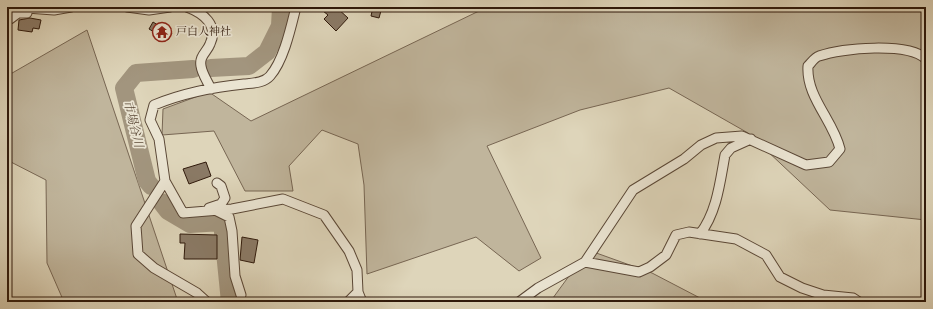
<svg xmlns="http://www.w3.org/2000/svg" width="933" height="309" font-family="'IM FELL English','Noto Serif JP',serif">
  <rect width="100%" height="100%" fill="#ded5ba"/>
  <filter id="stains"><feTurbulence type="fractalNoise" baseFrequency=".005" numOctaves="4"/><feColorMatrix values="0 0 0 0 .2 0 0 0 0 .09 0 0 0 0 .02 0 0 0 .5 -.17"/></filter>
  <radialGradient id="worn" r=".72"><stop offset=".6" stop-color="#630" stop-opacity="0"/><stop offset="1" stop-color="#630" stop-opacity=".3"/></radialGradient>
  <path fill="#c0b59c" stroke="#776653" d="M484,7H926V220L830,210L748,133L669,88L580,110L487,146L541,258L519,271L476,237L367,274L364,185L358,144L322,130L289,166L293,191H245L214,131L162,135L163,109L209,92L251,121L479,11Z
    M87,30L178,302H64L47,263L46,180L7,160V76Z
    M588,250L652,273L700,298L702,302H550Z"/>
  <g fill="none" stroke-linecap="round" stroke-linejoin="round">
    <path stroke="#a2957e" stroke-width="18" d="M211,68L249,66L267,52L280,26L281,7
      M151,186L147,181L124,88L136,73L193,69
      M161,202L168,211L190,224L222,222L230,302"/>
  </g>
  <path fill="#8a7a66" stroke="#2e180a" d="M318,7H336L348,18L336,31L324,19L328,15Z
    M373,7H382L379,18L371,16Z
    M30,18L41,20L39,29L33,28L32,32L18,30L19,20Z
    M153,22L161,27L163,23L171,28L169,31L172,33L168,40L149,29Z
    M206,162L211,176L189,184L183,169Z
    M180,234L217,235V259H184L185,243H180Z
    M242,237L258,240L254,263L240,260Z"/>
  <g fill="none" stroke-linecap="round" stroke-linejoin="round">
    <defs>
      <path id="street" d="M13,7L54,10L71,7
        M127,7L149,10L170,7
        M187,7C203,13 219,25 210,44C207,52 199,56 201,66C202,74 208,82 211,89
        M296,7C291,27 284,60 270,76C264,83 253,83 244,84C214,87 183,93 154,105L150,120L159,139L165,181L183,213L232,209L283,199L324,215L349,251L357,270L358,292L362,302
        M10,19L18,13H27
        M165,181L136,226L138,254L154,268L197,293L207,302
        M209,208L221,204L225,198L221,186L217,183
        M217,211L229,217L232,231L235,276L241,295
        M700,234C717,212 720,182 725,155L731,148L751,139
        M585,262L639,272L650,267L666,255L676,235L689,232L736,239L766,255L780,277L802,288L823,295L853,298L859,302
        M348,302L358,292
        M519,302L538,288L585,262L633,190L684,159L701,145L716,138L742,136L806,165L829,162L840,149C833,120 806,97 808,66C811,63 815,57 819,56C842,48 908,42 926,59"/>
    </defs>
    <use href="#street" stroke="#5a4736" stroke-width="11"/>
    <use href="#street" stroke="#eae4d2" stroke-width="9"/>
  </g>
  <defs>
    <symbol id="temple-ring" viewBox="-11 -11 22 22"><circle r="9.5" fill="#eae4d2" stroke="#8f2418" stroke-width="1.5"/><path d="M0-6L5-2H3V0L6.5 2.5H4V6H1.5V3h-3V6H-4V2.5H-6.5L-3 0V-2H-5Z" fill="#8f2418"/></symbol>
  </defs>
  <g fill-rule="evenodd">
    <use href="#temple-ring" x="151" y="21" width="22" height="22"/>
  </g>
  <g text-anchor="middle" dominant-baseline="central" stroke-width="3.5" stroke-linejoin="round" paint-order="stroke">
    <g font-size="11" fill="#2e180a" stroke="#eae4d2" text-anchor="start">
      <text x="176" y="32">戸白人神社</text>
    </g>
    <g font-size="12" font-style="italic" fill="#5c4a38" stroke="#eae4d2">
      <text transform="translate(133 124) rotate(76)">市場谷川</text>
    </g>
  </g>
  <rect width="933" height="309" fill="none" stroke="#ded5ba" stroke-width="24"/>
  <rect x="8" y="8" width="917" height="293" fill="none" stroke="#2e180a" stroke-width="2"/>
  <rect x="12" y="12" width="909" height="285" fill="none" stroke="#2e180a"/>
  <rect width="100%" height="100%" filter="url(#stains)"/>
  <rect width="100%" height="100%" fill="url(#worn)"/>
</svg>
